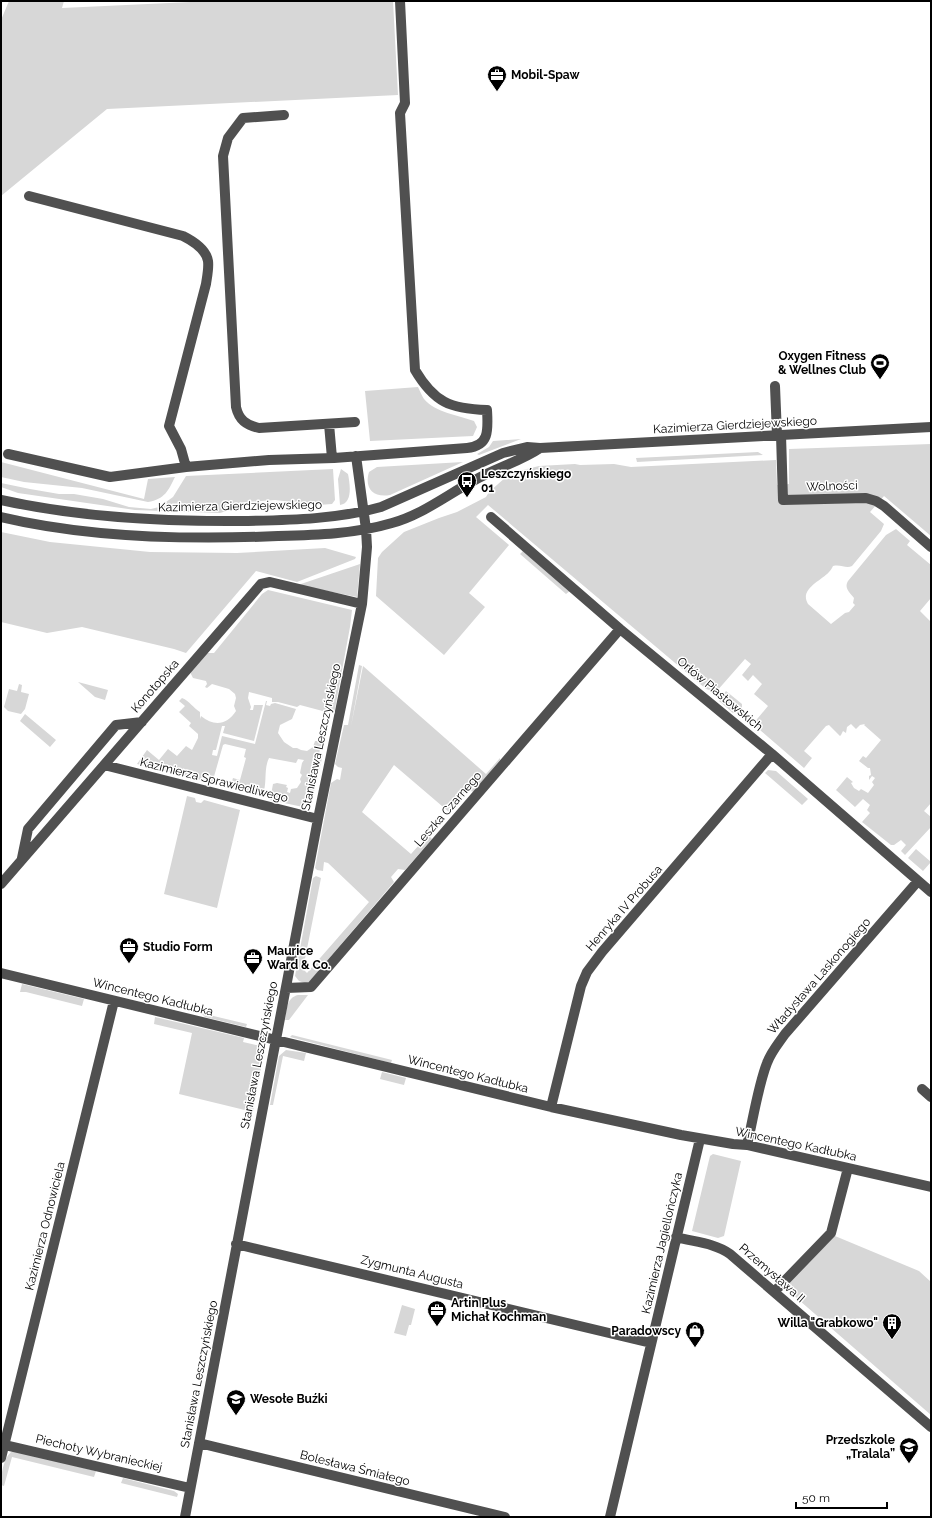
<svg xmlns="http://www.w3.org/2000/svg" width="932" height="1518" font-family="Raleway,sans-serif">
  <rect width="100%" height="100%" fill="#fff"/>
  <path fill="#d7d7d7" d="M9,1H64L62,8L212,1H393L398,95L107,109L1,196V20Z
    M418,387C420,391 422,396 424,399C436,413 458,415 474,421L477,427L473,436L370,441L365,391Z
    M521,439L479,455L477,454L489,447L493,441Z
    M931,444V536L884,496L870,512L884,524L881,531L852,566C846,569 841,564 833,566C832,568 831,570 829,572C821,581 799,589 808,604L831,624L845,613L849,612L855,605L853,603L854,598C849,592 844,588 848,581L886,535L896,529L910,541L907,545L931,565V598L920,611L931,622V803L924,811L931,817V827L905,855L901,851L906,845L901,840L894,845H891L862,822L870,813L867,810L870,805L863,799L855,807L836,790L847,777L853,782L851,783L854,788L859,791L861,789L868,793L874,785L872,782L875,778L872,776L869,780V776L871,775L870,768H868L859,761L863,756L866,758L881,740L864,725L865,724L860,725L856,729L851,724L847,727L846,733L843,731L841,735L840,736L829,725L826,726L804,751L812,758L804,768L753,724L768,706L754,694L762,684L753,675L748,681L742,675L751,664L745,659L716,692L706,689L488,505L476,517L509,545L469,593L485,607L444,655L376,596L378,558L382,552L404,532L439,518L457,512L486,497L489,492L506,477L515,472L539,466L575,464L580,465L614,464L631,467L776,460L777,485L789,484V449Z
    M758,452L763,455L637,462L636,458Z
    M1,462L144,499L148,479L175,477C168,491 165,499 148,502L82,488L24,482L1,477Z
    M463,462L390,495C373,498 364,488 369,472L377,467Z
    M333,469L335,500L332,504L318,505L275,500L245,502L233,509L220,513L135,510L18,493L1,487V483L30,489L59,494H74L103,499L129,507L151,509L159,507L173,497L186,476Z
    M341,469L348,474C350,484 353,503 340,505L338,479Z
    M1,532L50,542L150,552L237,553L325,548L356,557L355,559L297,582L256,571L186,653L174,649L82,627L47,633L1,622Z
    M523,551L570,591L566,594L520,554Z
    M360,564L357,597L298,585Z
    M268,590L352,610L350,627L334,714L300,705L297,707L278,702H272V698L249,692L248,698L251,707L250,710H253L254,705H263L254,741L223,733L225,726H222L216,750H213L212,755L217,756L222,736L255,744L266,701H267L266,705L270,706L271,704L275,703L296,709L292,719L280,725L278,733L284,742L293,748H297L301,750L307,751L313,747L315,741H322L319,754H323L312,800L303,807L270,800L273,784L277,783L287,785L286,787L288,788L287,792L290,793L291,789L297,788L301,782L300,779L302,775L300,773L302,763L304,760L298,759L296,763L269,758C263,770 268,784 262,796L230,788L233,778L240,780L246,758L244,757L246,749L225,744L223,745L213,780L217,781L216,784L137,764L147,750L159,760L168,749L177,756L186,746L192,750L198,738V734L189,726L191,723L179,712L185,706L179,701L182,698C190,701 193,708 200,712V719L201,716C214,727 227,725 236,711L234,706L236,698L235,694L229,689L212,684L207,688L205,687L207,684L206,681L193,678L190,672L206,653H214L262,594Z
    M359,665L362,666L351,726L363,666L486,774L500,758V760L474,792L467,790L449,812L394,765L362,812L411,854L428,835L432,839L405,870L398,869L391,877L394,882L309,982L305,983L299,981L295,976L313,878L316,876L321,878L303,969L307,973L369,902L328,863L324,862L323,871L317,870L315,868L331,783L337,779L340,780L342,768L338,767L335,764L344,725H348Z
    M78,682L108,690L105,700L95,697Z
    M19,684L22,685L21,692L29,694L25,709L21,714L8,711L4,707L9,689L17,691Z
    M726,691L742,704V708L739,712L733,713L719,701Z
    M25,714L56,740L50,747L20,721Z
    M768,770L776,771L808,799L802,805L765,773Z
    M187,796L195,798L196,802L201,803L204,800L240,810L217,908L164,894Z
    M916,849L931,862L923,871L908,858Z
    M22,984L84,999L82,1006L26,992H20Z
    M298,995H308L289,1020H285C287,1010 286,998 298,995Z
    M201,1013L247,1024L246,1027L205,1017Z
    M155,1017L244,1038L243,1042L260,1046L264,1052L253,1112L179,1094L192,1033L154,1024Z
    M292,1035L392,1060L391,1063L290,1037Z
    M286,1050L306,1053L304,1061L283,1056L273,1105H270L279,1056Z
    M382,1072L406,1078L404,1085L380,1079Z
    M713,1154L741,1161L724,1236L718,1238L692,1231L710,1156Z
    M835,1236L919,1271L931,1282V1415L784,1287Z
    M402,1305L415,1309L411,1325H409L406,1336L394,1333Z
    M11,1452H18L96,1471L94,1477L12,1457L4,1486L1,1485C1,1475 3,1459 11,1452Z
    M123,1478L174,1491L178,1494L177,1497L121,1483Z"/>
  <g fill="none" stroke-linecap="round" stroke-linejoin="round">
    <path stroke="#505050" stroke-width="10" d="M284,115L243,118L228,138L223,156L236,407C239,420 246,425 259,428L355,422
      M29,196L183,236C193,241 206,249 208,261C209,268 207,277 206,284L169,426L181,449L186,467
      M775,386L777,435
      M329,424L332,458
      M781,435L783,500L866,498L876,501L884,506L931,547
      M8,454L110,477L186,467L269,460L334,458L467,448C490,446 488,429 487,410C450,409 434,402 415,370L400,113L405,103L400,1
      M1,500C82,518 165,522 248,521C293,520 338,519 381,507L503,453L527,447L540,448L931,427
      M1,517C90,538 187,540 278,536C316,535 355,534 392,523C422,515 448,494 475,480C496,468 521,461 540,448
      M491,517L620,629L772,754L931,892
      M104,765L318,819
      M22,858L28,829L116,725L142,722
      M1,884L261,584L270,582L362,604
      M1,973L551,1107L681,1135L733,1144L747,1145L931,1187
      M286,988L311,987L620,629
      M922,1089L931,1097
      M551,1107L581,986L587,972L602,952L772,754
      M747,1145C753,1120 758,1086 767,1063C771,1052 778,1044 785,1034L918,881
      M676,1237C694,1242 715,1243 730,1254L931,1427
      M236,1244L651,1343
      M774,1292L831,1233L848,1168
      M199,1443L505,1517
      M1,1444L190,1488
      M1,1458L114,1001
      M185,1517L318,819L362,604L367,547L366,529L356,456
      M610,1517L700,1139"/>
  </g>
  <defs>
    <symbol id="office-pin" viewBox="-11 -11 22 30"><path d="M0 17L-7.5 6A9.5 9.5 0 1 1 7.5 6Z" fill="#000" stroke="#fff"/><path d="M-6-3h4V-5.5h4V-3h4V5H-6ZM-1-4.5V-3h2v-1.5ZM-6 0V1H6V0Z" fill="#fff"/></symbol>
    <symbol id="stadium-pin" viewBox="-11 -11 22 30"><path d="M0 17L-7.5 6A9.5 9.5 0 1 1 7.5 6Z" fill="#000" stroke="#fff"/><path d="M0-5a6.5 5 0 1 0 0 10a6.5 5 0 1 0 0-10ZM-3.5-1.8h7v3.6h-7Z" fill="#fff"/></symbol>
    <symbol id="bus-pin" viewBox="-11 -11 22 30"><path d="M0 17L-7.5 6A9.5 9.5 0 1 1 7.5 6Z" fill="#000" stroke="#fff"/><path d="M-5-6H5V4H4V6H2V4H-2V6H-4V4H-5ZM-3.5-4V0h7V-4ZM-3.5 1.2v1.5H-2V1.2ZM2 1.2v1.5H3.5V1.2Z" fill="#fff"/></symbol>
    <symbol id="building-pin" viewBox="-11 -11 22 30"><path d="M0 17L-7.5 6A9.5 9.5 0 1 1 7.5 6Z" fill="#000" stroke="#fff"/><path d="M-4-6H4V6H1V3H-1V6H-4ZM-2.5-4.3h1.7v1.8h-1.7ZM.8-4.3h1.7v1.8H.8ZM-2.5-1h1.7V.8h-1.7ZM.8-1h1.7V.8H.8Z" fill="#fff"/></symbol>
    <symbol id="shop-pin" viewBox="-11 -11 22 30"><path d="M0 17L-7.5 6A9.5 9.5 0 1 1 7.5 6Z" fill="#000" stroke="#fff"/><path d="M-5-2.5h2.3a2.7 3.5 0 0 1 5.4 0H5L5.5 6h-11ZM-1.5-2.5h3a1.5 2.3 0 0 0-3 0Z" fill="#fff"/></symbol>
    <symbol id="school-pin" viewBox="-11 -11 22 30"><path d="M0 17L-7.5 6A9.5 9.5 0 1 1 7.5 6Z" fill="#000" stroke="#fff"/><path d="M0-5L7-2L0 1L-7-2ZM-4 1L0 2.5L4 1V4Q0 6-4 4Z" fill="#fff"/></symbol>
  </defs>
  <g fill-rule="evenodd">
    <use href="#office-pin" x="486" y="64" width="22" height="30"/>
    <use href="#stadium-pin" x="869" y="352" width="22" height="30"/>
    <use href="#bus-pin" x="456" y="470" width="22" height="30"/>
    <use href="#office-pin" x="118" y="936" width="22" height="30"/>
    <use href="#office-pin" x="242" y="947" width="22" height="30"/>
    <use href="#office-pin" x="426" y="1299" width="22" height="30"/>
    <use href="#building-pin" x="881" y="1312" width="22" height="30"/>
    <use href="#shop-pin" x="684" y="1320" width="22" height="30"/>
    <use href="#school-pin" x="225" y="1388" width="22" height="30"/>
    <use href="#school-pin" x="898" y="1436" width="22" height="30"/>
  </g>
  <g text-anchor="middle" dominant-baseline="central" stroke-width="3" stroke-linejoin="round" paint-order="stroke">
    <g font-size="12" font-weight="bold" fill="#000" stroke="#fff" text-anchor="start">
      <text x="511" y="75">Mobil-Spaw</text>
      <text x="866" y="356" text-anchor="end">Oxygen Fitness<tspan x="866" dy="14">&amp; Wellnes Club</tspan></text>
      <text x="481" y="474">Leszczyńskiego<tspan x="481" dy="14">01</tspan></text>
      <text x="143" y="947">Studio Form</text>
      <text x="267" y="951">Maurice<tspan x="267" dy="14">Ward &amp; Co.</tspan></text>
      <text x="451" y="1303">Artin Plus<tspan x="451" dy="14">Michał Kochman</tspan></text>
      <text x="878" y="1323" text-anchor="end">Willa "Grabkowo"</text>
      <text x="681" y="1331" text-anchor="end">Paradowscy</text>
      <text x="250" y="1399">Wesołe Buźki</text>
      <text x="895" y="1440" text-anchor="end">Przedszkole<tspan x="895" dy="14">„Tralala”</tspan></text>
    </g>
    <g font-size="12" fill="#000" stroke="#fff">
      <text transform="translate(735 425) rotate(-3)">Kazimierza Gierdziejewskiego</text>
      <text transform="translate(832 486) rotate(-2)">Wolności</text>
      <text transform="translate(240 506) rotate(-1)">Kazimierza Gierdziejewskiego</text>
      <text transform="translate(155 686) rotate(-49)">Konotopska</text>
      <text transform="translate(720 694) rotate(40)">Orłów Piastowskich</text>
      <text transform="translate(321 737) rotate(-78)">Stanisława Leszczyńskiego</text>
      <text transform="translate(214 780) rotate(14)">Kazimierza Sprawiedliwego</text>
      <text transform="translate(448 809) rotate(-49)">Leszka Czarnego</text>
      <text transform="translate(624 908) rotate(-49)">Henryka IV Probusa</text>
      <text transform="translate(819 976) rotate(-49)">Władysława Laskonogiego</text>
      <text transform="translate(153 997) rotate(14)">Wincentego Kadłubka</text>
      <text transform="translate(259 1055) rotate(-79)">Stanisława Leszczyńskiego</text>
      <text transform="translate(468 1074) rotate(14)">Wincentego Kadłubka</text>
      <text transform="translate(796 1144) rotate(12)">Wincentego Kadłubka</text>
      <text transform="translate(45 1226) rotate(-76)">Kazimierza Odnowiciela</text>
      <text transform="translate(662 1243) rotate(-77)">Kazimierza Jagiellończyka</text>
      <text transform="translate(412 1272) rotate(14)">Zygmunta Augusta</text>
      <text transform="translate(772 1273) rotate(41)">Przemysława II</text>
      <text transform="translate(199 1374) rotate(-79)">Stanisława Leszczyńskiego</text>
      <text transform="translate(99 1453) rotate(13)">Piechoty Wybranieckiej</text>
      <text transform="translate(355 1468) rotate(14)">Bolesława Śmiałego</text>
    </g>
  </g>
  <rect width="932" height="1518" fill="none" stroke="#000000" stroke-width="4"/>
  <path d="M796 1502v6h91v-6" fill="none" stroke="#000000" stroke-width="2"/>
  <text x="802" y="1502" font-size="12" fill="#000000" stroke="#ffffff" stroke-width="3" paint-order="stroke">50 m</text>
</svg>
